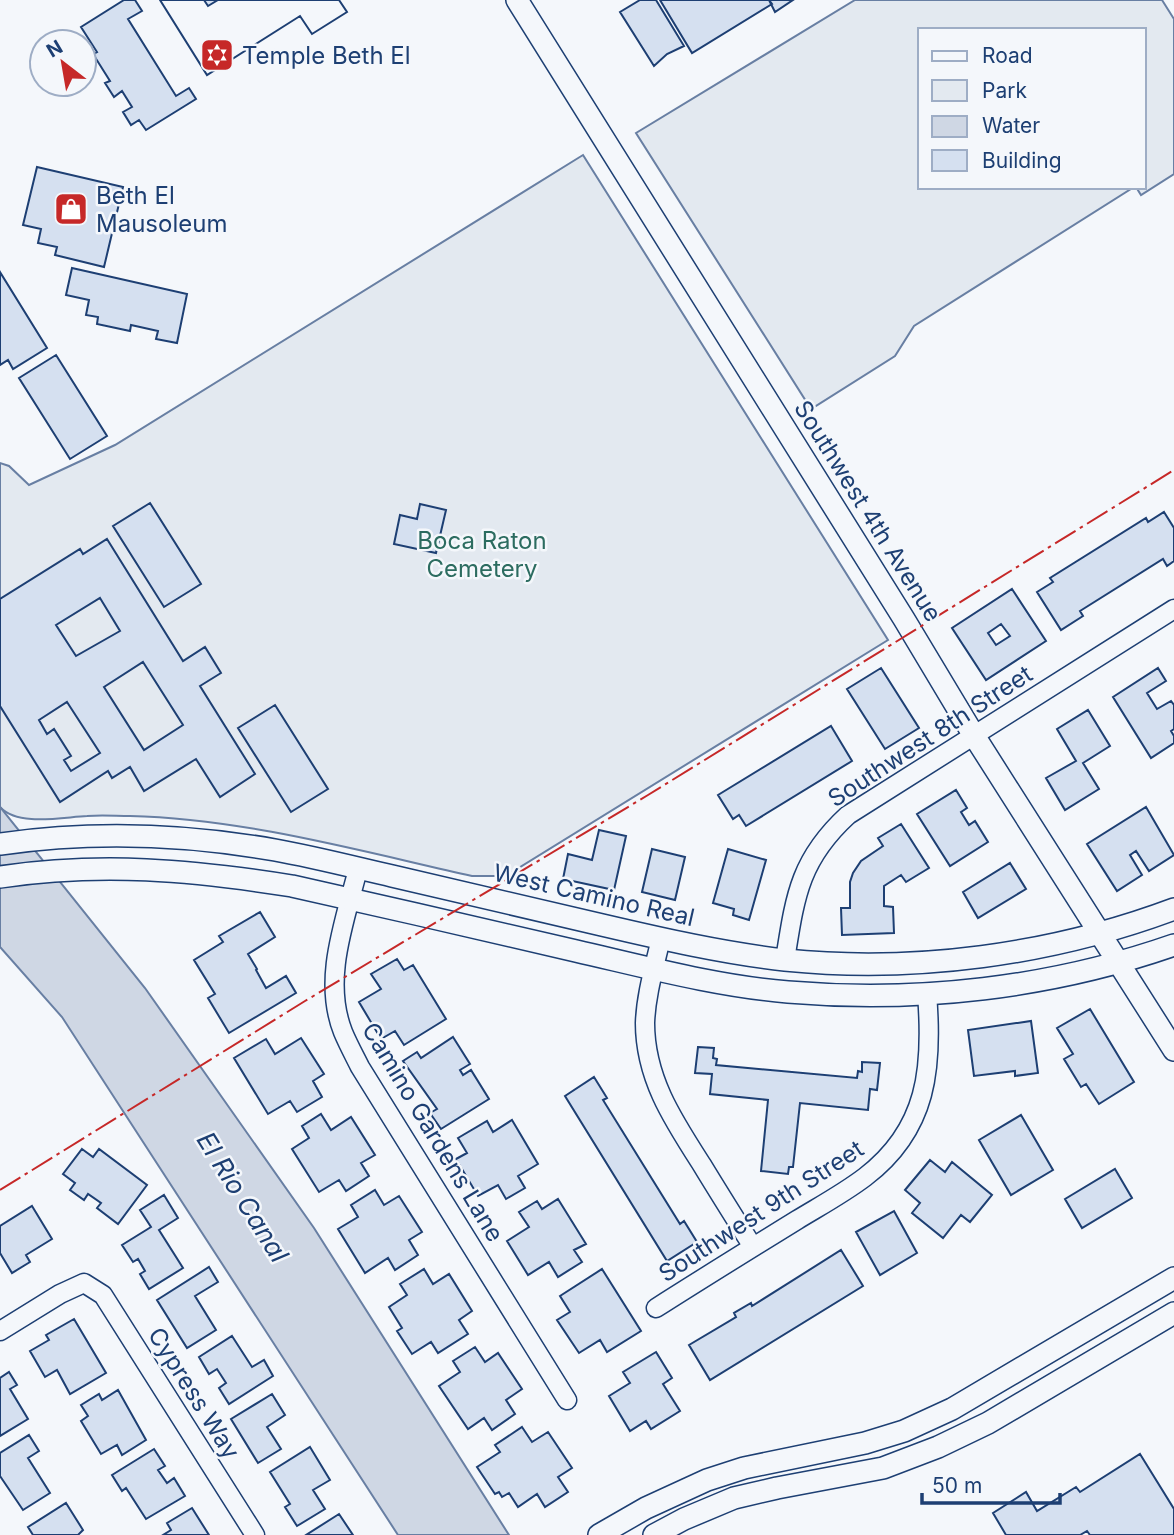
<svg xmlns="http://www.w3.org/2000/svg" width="1174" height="1535" font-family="Inter,sans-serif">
  <rect width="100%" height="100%" fill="#f4f7fb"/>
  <path fill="#e3e9f0" stroke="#687fa3" stroke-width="2" d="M855,0H1162L1174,19V174L1141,195L1136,187H1144V30H920V187H1134L914,326L895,356L811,409L636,133Z
    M583,155L888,640L512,872L496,876H472C360,851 246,819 130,816C116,816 102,815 87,816C63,817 18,827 0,807V463L9,466L29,485L115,445Z"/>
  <path fill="#cfd7e4" stroke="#687fa3" stroke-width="2" d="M0,807L145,988L314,1228L509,1535H398L62,1017L0,947Z"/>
  <path fill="#d5e0f0" stroke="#1d3f73" stroke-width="2" fill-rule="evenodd" d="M124,0H135L142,11L128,19L176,96L189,88L196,99L146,130L139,120L131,125L123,112L132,107L122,91L114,97L105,83L110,81L93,54L97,52L81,27Z
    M160,0H204L208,6L218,0H339L347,12L312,34L300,16L207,75Z
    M160,0H339L347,12L312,34L300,16L207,75Z
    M640,0H656L684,46L667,54L654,66L620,12Z
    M660,0H769L772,4L692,53Z
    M769,0H793L775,12Z
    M37,167L123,187L104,267L55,255L57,247L38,243L41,229L23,225Z
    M72,268L187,294L177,343L156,339L158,331L131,325L130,331L97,324L98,317L86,315L89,300L66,295Z
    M0,272L47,348L13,369L8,360L0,365Z
    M56,355L107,436L70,459L19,378Z
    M150,503L201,584L164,607L113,526Z
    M420,504L446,510L436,553L394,544L400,515L417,519Z
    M1164,512L1174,528V561L1167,566L1163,559L1080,611L1083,616L1061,630L1037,592L1053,582L1050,578L1146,518L1148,522Z
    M107,539L183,661L205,647L221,673L200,686L255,774L220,797L196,759L144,791L130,767L112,778L108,771L60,802L0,706V599L80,549L83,554ZM100,598L120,631L76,656L56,625ZM143,662L183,725L144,750L104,687ZM67,702L100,753L71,771L64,760L71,756L54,729L47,734L39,720Z
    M1012,589L1046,641L986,680L952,628ZM1001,624L1010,636L996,645L988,633Z
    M881,668L919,728L885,749L847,689Z
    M1158,668L1166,681L1147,693L1157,709L1171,701L1174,705V729L1171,731L1174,736V743L1151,758L1113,697Z
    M275,705L328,789L291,812L238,728Z
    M1088,710L1110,746L1083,763L1099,789L1065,810L1046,778L1076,761L1057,729Z
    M831,726L852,761L746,826L739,815L733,819L718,795Z
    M956,790L967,808L961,812L969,825L975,821L988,842L950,866L917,814Z
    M1146,807L1174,855L1149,871L1136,851L1130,855L1142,875L1117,891L1087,844Z
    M901,824L929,868L906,882L901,875L884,886V906L893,907L894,933L842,935L841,908H850V882L853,873L861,861L883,846L878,838Z
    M599,830L626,836L614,890L563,879L568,854L592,860Z
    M652,849L685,857L675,900L642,892Z
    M728,849L766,860L749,920L733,915L734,909L713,903Z
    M1010,863L1026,889L978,918L963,892Z
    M260,912L275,937L248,954L257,969L256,970L266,988L286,976L296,993L229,1033L208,998L215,994L194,960L223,942L219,936Z
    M397,959L404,970L413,965L446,1019L404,1045L395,1031L381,1039L359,1002L381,989L371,974Z
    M1090,1009L1134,1082L1099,1104L1086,1084L1081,1087L1064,1059L1073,1054L1057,1028Z
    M1031,1021L1038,1073L1015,1076V1071L974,1076L968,1030Z
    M453,1037L470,1064L460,1070L463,1075L471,1070L489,1099L441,1129L430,1113L437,1109L403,1061L417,1052L421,1058Z
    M301,1038L324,1074L313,1081L322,1097L297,1112L290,1101L268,1114L234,1058L266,1039L275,1054Z
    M698,1047L714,1048L713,1058L717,1059L716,1065L857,1078L858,1071L862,1072V1062L880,1063L877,1090L870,1089L868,1110L800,1103L793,1167H789L788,1174L761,1171L768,1100L710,1094L712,1074L695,1073Z
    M594,1077L607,1098L603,1100L680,1224L684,1221L697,1242L667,1261L565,1096Z
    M321,1114L331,1130L351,1117L375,1155L361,1163L369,1176L346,1191L339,1180L319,1192L292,1149L309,1138L302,1126Z
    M1021,1115L1053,1170L1011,1195L979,1140Z
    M512,1120L538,1164L518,1176L525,1188L506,1199L498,1185L478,1196L456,1159L467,1153L458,1138L487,1121L493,1132Z
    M82,1149L93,1157L99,1149L147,1185L118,1224L97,1208L101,1203L88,1194L84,1200L70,1190L75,1183L63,1174Z
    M930,1160L945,1172L952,1162L992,1195L970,1222L961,1215L943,1238L912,1213L920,1203L905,1190Z
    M1115,1169L1132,1198L1082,1228L1065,1199Z
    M375,1190L384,1205L399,1196L422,1232L409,1240L418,1255L395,1270L388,1258L365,1273L338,1229L358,1217L351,1205Z
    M164,1195L178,1218L159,1230L183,1268L149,1289L140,1274L145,1271L138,1259L133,1262L122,1245L151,1227L140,1210Z
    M558,1199L586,1244L574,1250L582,1262L558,1277L549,1262L528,1275L507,1241L529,1227L519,1212L537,1201L542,1209Z
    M32,1206L52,1239L26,1255L30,1262L12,1273L0,1253V1226Z
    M894,1211L917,1253L880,1275L856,1232Z
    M841,1250L863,1286L710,1380L689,1345L736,1317L734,1313L751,1303L752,1306Z
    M209,1267L218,1282L195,1296L216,1330L187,1348L157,1300Z
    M424,1269L433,1284L449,1274L472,1311L459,1320L468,1334L438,1353L431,1342L412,1354L397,1331L402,1328L389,1307L407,1295L400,1284Z
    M602,1269L641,1331L607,1352L600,1340L579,1353L557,1320L570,1312L560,1296Z
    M74,1319L106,1373L70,1394L57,1370L45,1377L30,1351L49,1340L46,1335Z
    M232,1336L252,1367L264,1360L273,1376L229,1404L219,1388L226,1383L217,1369L209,1374L199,1357Z
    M475,1347L485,1362L498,1353L522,1389L506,1400L515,1414L492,1430L484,1418L468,1429L439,1386L460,1372L453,1361Z
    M656,1352L672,1378L663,1384L680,1411L651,1429L646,1421L630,1431L609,1396L630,1383L623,1372Z
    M9,1372L17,1385L10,1389L28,1419L0,1436V1378Z
    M118,1390L146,1440L122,1455L117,1445L101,1454L81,1421L88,1416L81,1405L99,1394L102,1400Z
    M272,1394L285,1415L267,1427L281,1449L258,1463L231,1419Z
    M522,1427L532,1442L548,1432L572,1468L558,1477L568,1492L545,1507L537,1494L518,1507L509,1493L502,1497L499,1492L495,1494L477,1467L500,1452L495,1445Z
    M29,1435L39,1451L28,1458L50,1493L23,1510L0,1476V1453Z
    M310,1447L330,1480L313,1490L325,1509L297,1526L285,1507L290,1504L270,1472Z
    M154,1449L165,1466L158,1470L167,1483L174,1478L185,1496L146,1519L126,1488L122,1491L112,1475Z
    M1140,1454L1174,1509V1535H1090L1087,1531L1080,1535H1006L993,1513L1026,1492L1037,1511L1076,1487L1080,1492Z
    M66,1503L83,1530L78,1535H33L28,1527Z
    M192,1508L209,1535H163L171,1530L167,1523Z
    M339,1514L353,1535H306Z"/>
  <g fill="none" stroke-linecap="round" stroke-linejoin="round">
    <defs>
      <path id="minor" d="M358,869C345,921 322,979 343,1032C348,1044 354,1055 360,1067L567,1400
        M661,938C655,965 646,994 645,1023C645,1078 673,1120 702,1165C719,1193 736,1220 753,1247
        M785,960C795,897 799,860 848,815L1174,609
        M656,1308C703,1278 750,1249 797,1220C820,1206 844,1193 865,1177C928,1129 933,1067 927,994
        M0,1331L60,1294L84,1283L103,1295L255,1535"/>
      <path id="tertiary" d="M517,0L904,619L973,734L1174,1050
        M0,844C90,831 185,834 275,850C314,857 353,867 392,876C462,892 532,908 602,925C662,939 723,953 785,960C915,973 1051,955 1174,909
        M0,877C101,862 192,870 292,886C387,907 481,929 576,951C646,967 716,986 788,992C918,1003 1051,988 1174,945
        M599,1535L646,1508L707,1480L744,1468L865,1443L904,1431L952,1409L1174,1278
        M654,1535L684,1519L734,1498L777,1488L883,1468L938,1447L988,1423L1174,1313"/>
    </defs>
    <use href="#minor" stroke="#1d3f73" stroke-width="21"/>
    <use href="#tertiary" stroke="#1d3f73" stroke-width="24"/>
    <use href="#minor" stroke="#f4f7fb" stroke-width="18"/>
    <use href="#tertiary" stroke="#f4f7fb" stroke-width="21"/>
    <path stroke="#c62828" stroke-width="2" stroke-dasharray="24 5 3.5 5" stroke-linecap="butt" d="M0,1190L305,1001L648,795L1174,470"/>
  </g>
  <defs>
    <symbol id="synagogue-square" viewBox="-11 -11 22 22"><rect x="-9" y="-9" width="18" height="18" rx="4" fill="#c62828" stroke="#f4f7fb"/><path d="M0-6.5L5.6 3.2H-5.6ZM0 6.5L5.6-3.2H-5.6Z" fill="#fff"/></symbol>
    <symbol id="shop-square" viewBox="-11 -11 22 22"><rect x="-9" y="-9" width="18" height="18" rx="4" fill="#c62828" stroke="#f4f7fb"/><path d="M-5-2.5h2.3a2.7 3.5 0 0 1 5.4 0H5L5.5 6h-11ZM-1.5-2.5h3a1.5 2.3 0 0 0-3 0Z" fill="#fff"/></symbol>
  </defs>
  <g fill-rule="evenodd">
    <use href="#synagogue-square" x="198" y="36" width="38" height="38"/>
    <use href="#shop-square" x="52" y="190" width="38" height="38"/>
  </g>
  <g text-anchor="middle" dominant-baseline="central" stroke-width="5" stroke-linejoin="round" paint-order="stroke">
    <g font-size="24" fill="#1d3f73" stroke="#f4f7fb" text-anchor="start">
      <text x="242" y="55">Temple Beth El</text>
      <text x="96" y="195">Beth El<tspan x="96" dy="28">Mausoleum</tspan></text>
    </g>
    <g font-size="24" fill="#1d3f73" stroke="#f4f7fb">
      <text transform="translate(868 511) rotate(58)">Southwest 4th Avenue</text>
      <text transform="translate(930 736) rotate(-33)">Southwest 8th Street</text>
      <text transform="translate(594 895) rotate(13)">West Camino Real</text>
      <text transform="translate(433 1132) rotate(59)">Camino Gardens Lane</text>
      <text transform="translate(761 1211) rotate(-33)">Southwest 9th Street</text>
      <text transform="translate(194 1393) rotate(58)">Cypress Way</text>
    </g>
    <g font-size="24" fill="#2c6c60" stroke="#f4f7fb">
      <text x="482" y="540">Boca Raton<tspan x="482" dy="28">Cemetery</tspan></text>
    </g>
    <g font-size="26" font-style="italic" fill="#1d3f73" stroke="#f4f7fb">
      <text transform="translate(243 1197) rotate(58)">El Rio Canal</text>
    </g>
  </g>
  <rect x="918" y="28" width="228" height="161" fill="#f4f7fb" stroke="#9eadc5" stroke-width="2"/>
  <rect x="932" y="51" width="35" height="10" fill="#f4f7fb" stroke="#9eadc5" stroke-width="2"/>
  <text x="982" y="63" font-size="21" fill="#1d3f73">Road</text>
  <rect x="932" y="80" width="35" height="21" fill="#e3e9f0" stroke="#9eadc5" stroke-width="2"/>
  <text x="982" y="98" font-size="21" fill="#1d3f73">Park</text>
  <rect x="932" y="116" width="35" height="21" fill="#cfd7e4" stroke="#9eadc5" stroke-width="2"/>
  <text x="982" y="133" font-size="21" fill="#1d3f73">Water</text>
  <rect x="932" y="150" width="35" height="21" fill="#d5e0f0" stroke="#9eadc5" stroke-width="2"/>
  <text x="982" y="168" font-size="21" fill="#1d3f73">Building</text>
  <g transform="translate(63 63) rotate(329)"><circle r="33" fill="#f4f7fb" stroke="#9eadc5" stroke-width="2"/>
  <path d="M0-5L12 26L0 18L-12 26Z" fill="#c62828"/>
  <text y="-10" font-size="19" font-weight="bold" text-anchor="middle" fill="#1d3f73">N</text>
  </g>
  <path d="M922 1493v10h138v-10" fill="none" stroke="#1d3f73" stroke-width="3.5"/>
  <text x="932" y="1493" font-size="21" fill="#1d3f73" stroke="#f4f7fb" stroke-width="5" paint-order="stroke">50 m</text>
</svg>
